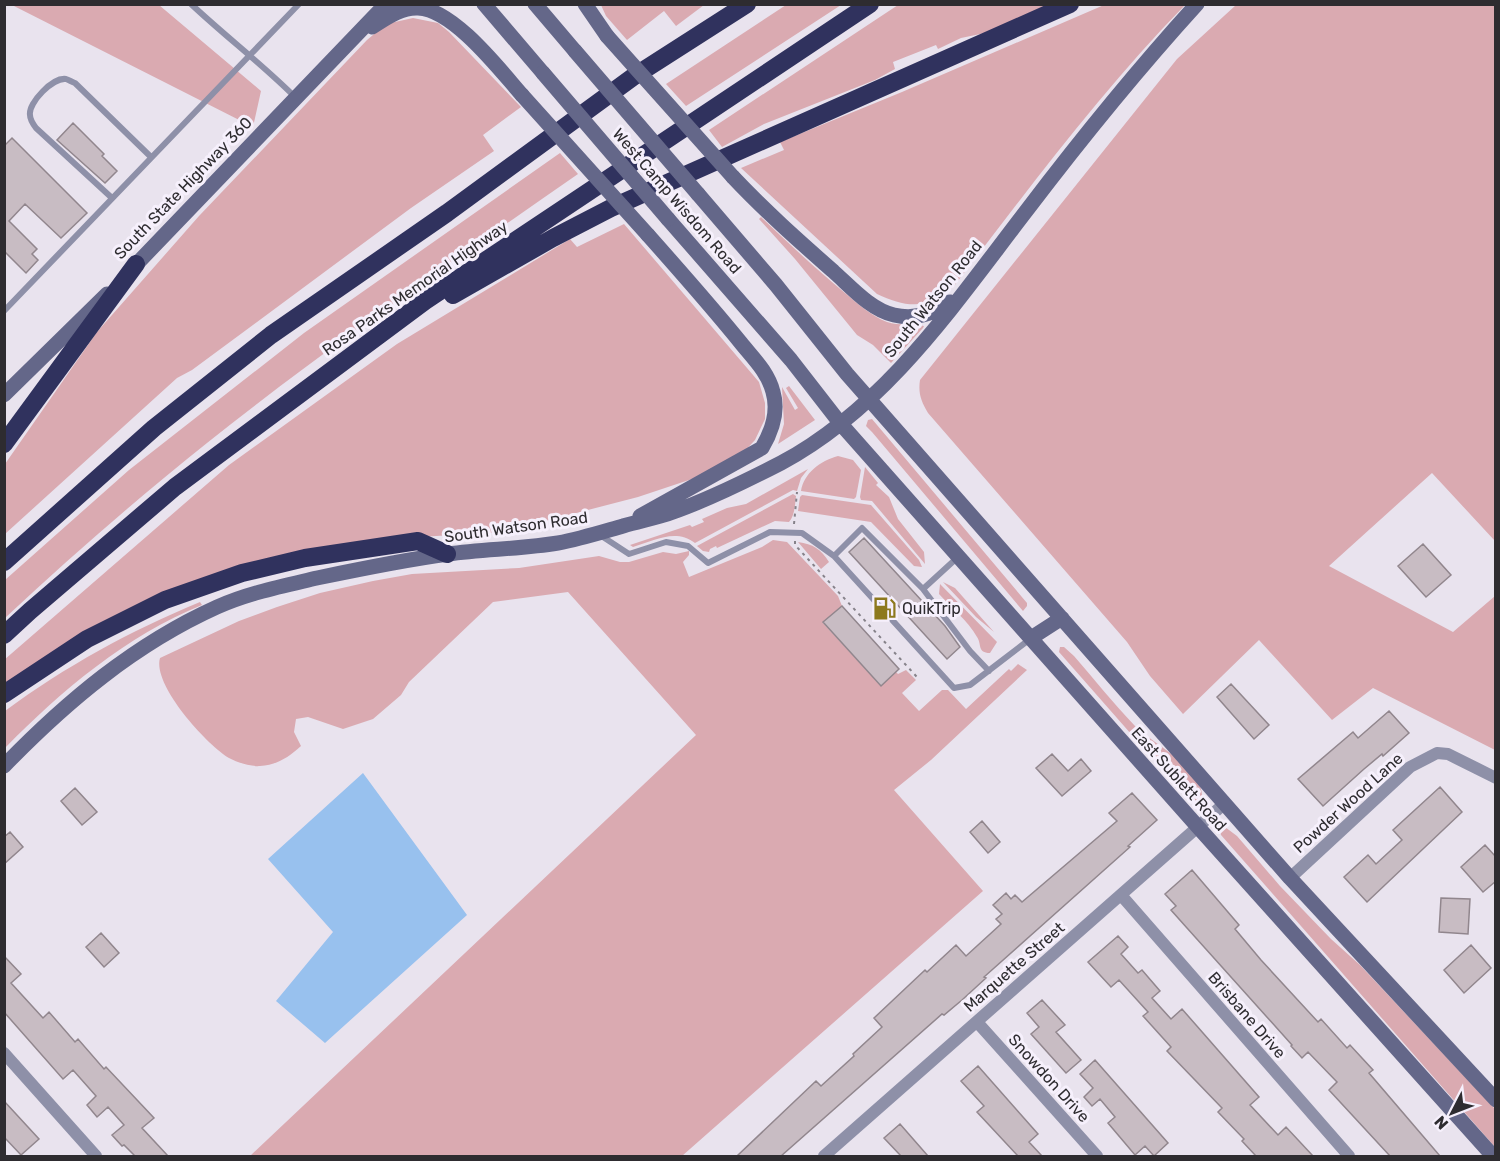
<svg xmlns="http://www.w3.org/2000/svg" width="1500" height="1161" font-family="Rubik,sans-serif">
  <rect width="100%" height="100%" fill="#e9e3ee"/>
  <path fill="#daaab1" d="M12,5H159L261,91L253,127Z
    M601,5H704L676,26L664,11L627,40L606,16Z
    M786,5H841L686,106L666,84Z
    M898,5H1057L985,33L961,38L938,49L936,45L893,62L895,69L875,80L764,124L722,147L709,130Z
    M1104,5H1185C1100,92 1028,190 954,286C930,310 906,308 877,294L741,168L784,150L780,142L902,92Z
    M1236,5H1495V541L1432,473L1329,566L1453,632L1495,596V750L1373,688L1332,720L1259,640L1183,714L1150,676L1127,642L928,413C921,401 918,393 920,380L1177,59Z
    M413,18L438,23L449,32L521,107L483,135L494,151L411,208L192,370L177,378L5,534V464L97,332L199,216L367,40L386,24Z
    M560,153L578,174C453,261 326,348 207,443C137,499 70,557 5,618V580L129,470L304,333Z
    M761,217C788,243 816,269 845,293C857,303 871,316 887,322C899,326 912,323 924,326L923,328L891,363L873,345L857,335L795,259L759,219Z
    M624,224L759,382L765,403V419L755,440L741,455L701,476L638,497L503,532L386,539L242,565L5,686L4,660L229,465L397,344L570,239L577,247Z
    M789,386L815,420L778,444L784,424L782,387L795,410L798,408L786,388Z
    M872,419L1027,603V606L1023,611L872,432L866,426L868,420Z
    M838,456L853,460L861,470L856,497L854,499L801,491C804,473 820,461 838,456Z
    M865,467L878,483L876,485L889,497L898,519L924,552L925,564L872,501L861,500L860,497Z
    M808,469L801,478L797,491L793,490L695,543C675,528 654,541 633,547L630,545L690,525L692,527L704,522L702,519L727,508L746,504Z
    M793,494L796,496C795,504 795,515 789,522L775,521L717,548L716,546L710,549L709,552L703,551L697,546Z
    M802,495L871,505L919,560L922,567L914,566L871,522L798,511L800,497Z
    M773,540L787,542L838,596L842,606L823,623L881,686L896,672L898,674L906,670L916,680L902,693L919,711L942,690H948L966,709L1009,669L1011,671L1018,664L1027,670L931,760L894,790L983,891L682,1156H250L696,735L568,592L493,602L409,682L401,695L373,719L343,729L308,717L296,719L294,732L301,746C289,757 277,765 260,766C252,767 236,762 229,758C207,745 152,685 160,658L239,621L277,607L320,593L373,581L412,574L519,568L599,556L620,562H629L663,552L676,554L689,551V555L683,562L689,577L762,547Z
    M798,542C813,544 821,549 829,562L821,569Z
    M943,582L955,588L994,632L976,617Z
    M940,584L997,642L990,653C977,653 982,644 977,637C968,621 951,607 939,594Z
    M200,602L202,605C127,635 61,691 5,748V711C66,666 130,631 200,602Z
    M1060,647H1064L1074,656C1094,679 1114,704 1135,726C1153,744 1205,769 1202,799L1196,801L1182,792L1059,652Z
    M1225,827L1237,836L1280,886L1331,939L1360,965L1495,1109V1147L1221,835L1220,831Z"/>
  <path fill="#98c1ee" d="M363,773L467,915L325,1043L276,1001L333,932L268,859Z"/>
  <path fill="#c8bcc3" stroke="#91868d" stroke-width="1.5" d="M73,123L104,154L102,156L117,171L105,183L57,140Z
    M12,138L87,213L61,238L25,204L9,221L37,249L32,254L38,260L26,273L4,251V146Z
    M864,538L945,626L960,647L947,659L849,552Z
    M1423,544L1451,575L1426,597L1398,566Z
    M842,606L899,669L881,686L823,622Z
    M1231,684L1269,725L1254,739L1217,697Z
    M1389,711L1409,733L1383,756L1382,754L1364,769L1323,806L1298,779L1353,732L1358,738Z
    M1052,754L1068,771L1081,759L1091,771L1062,796L1036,768Z
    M1440,787L1462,812L1367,902L1344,877L1368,855L1376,864L1402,840L1393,830Z
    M75,788L97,812L82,825L61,801Z
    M1132,793L1157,820L1128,846L1130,847L984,977L986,978L962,1000L944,1015L942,1014L781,1156H737L816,1081L821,1086L854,1056L853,1054L882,1027L874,1018L925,970L927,972L956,945L966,956L1001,924L996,919L1002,914L993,905L1006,893L1011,899L1015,895L1022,902L1117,821L1109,813Z
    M982,821L1000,842L988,853L970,832Z
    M10,832L23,847L4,864V837Z
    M1485,845L1496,857V881L1483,892L1461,867Z
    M1192,870L1239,925L1235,929L1261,960L1318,1022L1321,1019L1347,1048L1350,1045L1373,1070L1369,1073L1440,1156H1390L1329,1090L1337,1082L1308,1052L1302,1058L1291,1046L1292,1045L1187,928L1171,910L1176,906L1165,894Z
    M1441,898L1470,899L1468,934L1439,932Z
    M101,933L119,953L104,967L86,947Z
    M1118,936L1128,947L1121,954L1138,973L1142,970L1160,991L1152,998L1171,1019L1182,1009L1259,1097L1250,1105L1278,1135L1286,1127L1313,1156H1256L1242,1141L1244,1139L1218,1112L1222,1108L1167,1051L1171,1047L1143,1016L1148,1012L1119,980L1111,987L1088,962Z
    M1471,945L1491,968L1464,993L1444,970Z
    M4,956L21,974L11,983L43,1018L49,1012L75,1042L78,1039L104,1069L106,1067L154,1118L142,1128L168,1156H135L124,1145L122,1146L112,1135L124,1125L108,1107L97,1117L87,1105L96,1096L73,1070L63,1079L4,1012Z
    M1042,1000L1065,1025L1056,1032L1081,1060L1066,1073L1031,1034L1039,1027L1027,1013Z
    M1095,1060L1168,1143L1154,1156L1145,1146L1135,1155L1108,1123L1115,1117L1100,1099L1092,1106L1084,1097L1093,1088L1080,1074Z
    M978,1066L1038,1134L1029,1142L1042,1156H1018L977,1112L984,1106L961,1081Z
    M4,1101L39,1139L21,1155L4,1137Z
    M900,1124L928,1156H901L884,1138Z"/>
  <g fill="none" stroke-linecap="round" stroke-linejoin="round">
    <path stroke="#86828a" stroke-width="2" stroke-dasharray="3 4.5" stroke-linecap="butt" d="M794,524L797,492
      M795,541V545L917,677"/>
    <path stroke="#8e90a8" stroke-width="6" d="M191,4C225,36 262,64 295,97
      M112,198L36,128C33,124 30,120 30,115C28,103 53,77 66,79C69,80 72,82 75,83L151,157
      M4,311L299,4
      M600,535L629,554L666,542L688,546L708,563L770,532L802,533L834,556L954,688L970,685L1030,639
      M834,556L862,528L923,589L958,557
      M923,589L970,651L989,671"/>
    <path stroke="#8e90a8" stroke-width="12" d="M1290,878L1410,767L1437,753L1448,754L1496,778
      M1121,895L1349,1156
      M977,1022L1097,1156
      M4,1053L96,1156
      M824,1156L1225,803"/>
    <path stroke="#646789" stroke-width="15" d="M484,4L543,73
      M535,4L575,51
      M585,4L607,36
      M372,27C385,19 401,7 418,8C453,9 500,70 522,95
      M733,177C765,211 799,241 834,272C851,287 871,310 894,315C915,320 933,314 950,302
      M698,194L776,285L847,374L1290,878L1496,1100
      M668,219L791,360L840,423L1198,827L1493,1156
      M128,273L386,4
      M4,395L107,294
      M640,516L762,448C772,431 779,412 773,392C768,372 753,358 741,343C711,306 680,271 648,235
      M1031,638L1062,618
      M4,766C67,701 135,644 217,607C248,593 283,586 317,578C360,569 404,560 448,554C484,549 522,549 558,543C580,539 602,532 623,526C639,521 657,518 673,512C710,499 746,481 781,463C887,406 955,303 1027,210C1081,139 1137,70 1197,4"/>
    <path stroke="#30325e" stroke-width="18" d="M453,295L553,238L611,208L1070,4
      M4,444L136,264
      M4,562L154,428L271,335L447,213L633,77L747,4
      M4,635L30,611L175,487L425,301L870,4
      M4,694L87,639L165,600L242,573L305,558L418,541L447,554"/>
    <path stroke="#646789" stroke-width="15" d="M607,36L733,177
      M575,51L698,194
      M543,73L668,219
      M522,95L648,235"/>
  </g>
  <defs>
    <symbol id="fuel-bare" viewBox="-9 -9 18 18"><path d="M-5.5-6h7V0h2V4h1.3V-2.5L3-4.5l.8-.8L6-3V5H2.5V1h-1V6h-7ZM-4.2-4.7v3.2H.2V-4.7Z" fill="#8d791e" stroke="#f6f0fc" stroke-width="2.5" paint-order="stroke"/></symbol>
  </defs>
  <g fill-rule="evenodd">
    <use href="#fuel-bare" x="868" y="592" width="33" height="33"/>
  </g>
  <g text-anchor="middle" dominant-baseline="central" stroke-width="6" stroke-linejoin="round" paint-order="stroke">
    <g font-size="16" fill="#2e2c30" stroke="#f6f0fc">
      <text transform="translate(183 188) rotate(-46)">South State Highway 360</text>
      <text transform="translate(677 201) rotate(49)">West Camp Wisdom Road</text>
      <text transform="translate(415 288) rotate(-35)">Rosa Parks Memorial Highway</text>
      <text transform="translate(933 299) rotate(-51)">South Watson Road</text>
      <text transform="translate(516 527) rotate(-8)">South Watson Road</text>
      <text transform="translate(1179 779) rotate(48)">East Sublett Road</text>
      <text transform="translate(1348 803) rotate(-42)">Powder Wood Lane</text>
      <text transform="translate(1014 967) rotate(-41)">Marquette Street</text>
      <text transform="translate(1247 1015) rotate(49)">Brisbane Drive</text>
      <text transform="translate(1049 1078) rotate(48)">Snowdon Drive</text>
    </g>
    <g font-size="16" fill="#2e2c30" stroke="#f6f0fc" text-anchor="start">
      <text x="902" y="608">QuikTrip</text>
    </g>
  </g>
  <rect width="1500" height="1161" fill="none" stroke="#2e2c30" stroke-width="12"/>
  <g transform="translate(1452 1113) rotate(228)" stroke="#f6f0fc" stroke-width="4.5" paint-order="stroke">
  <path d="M0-4.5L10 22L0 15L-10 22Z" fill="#2e2c30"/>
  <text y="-9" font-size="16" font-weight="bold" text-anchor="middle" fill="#2e2c30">N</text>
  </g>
</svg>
